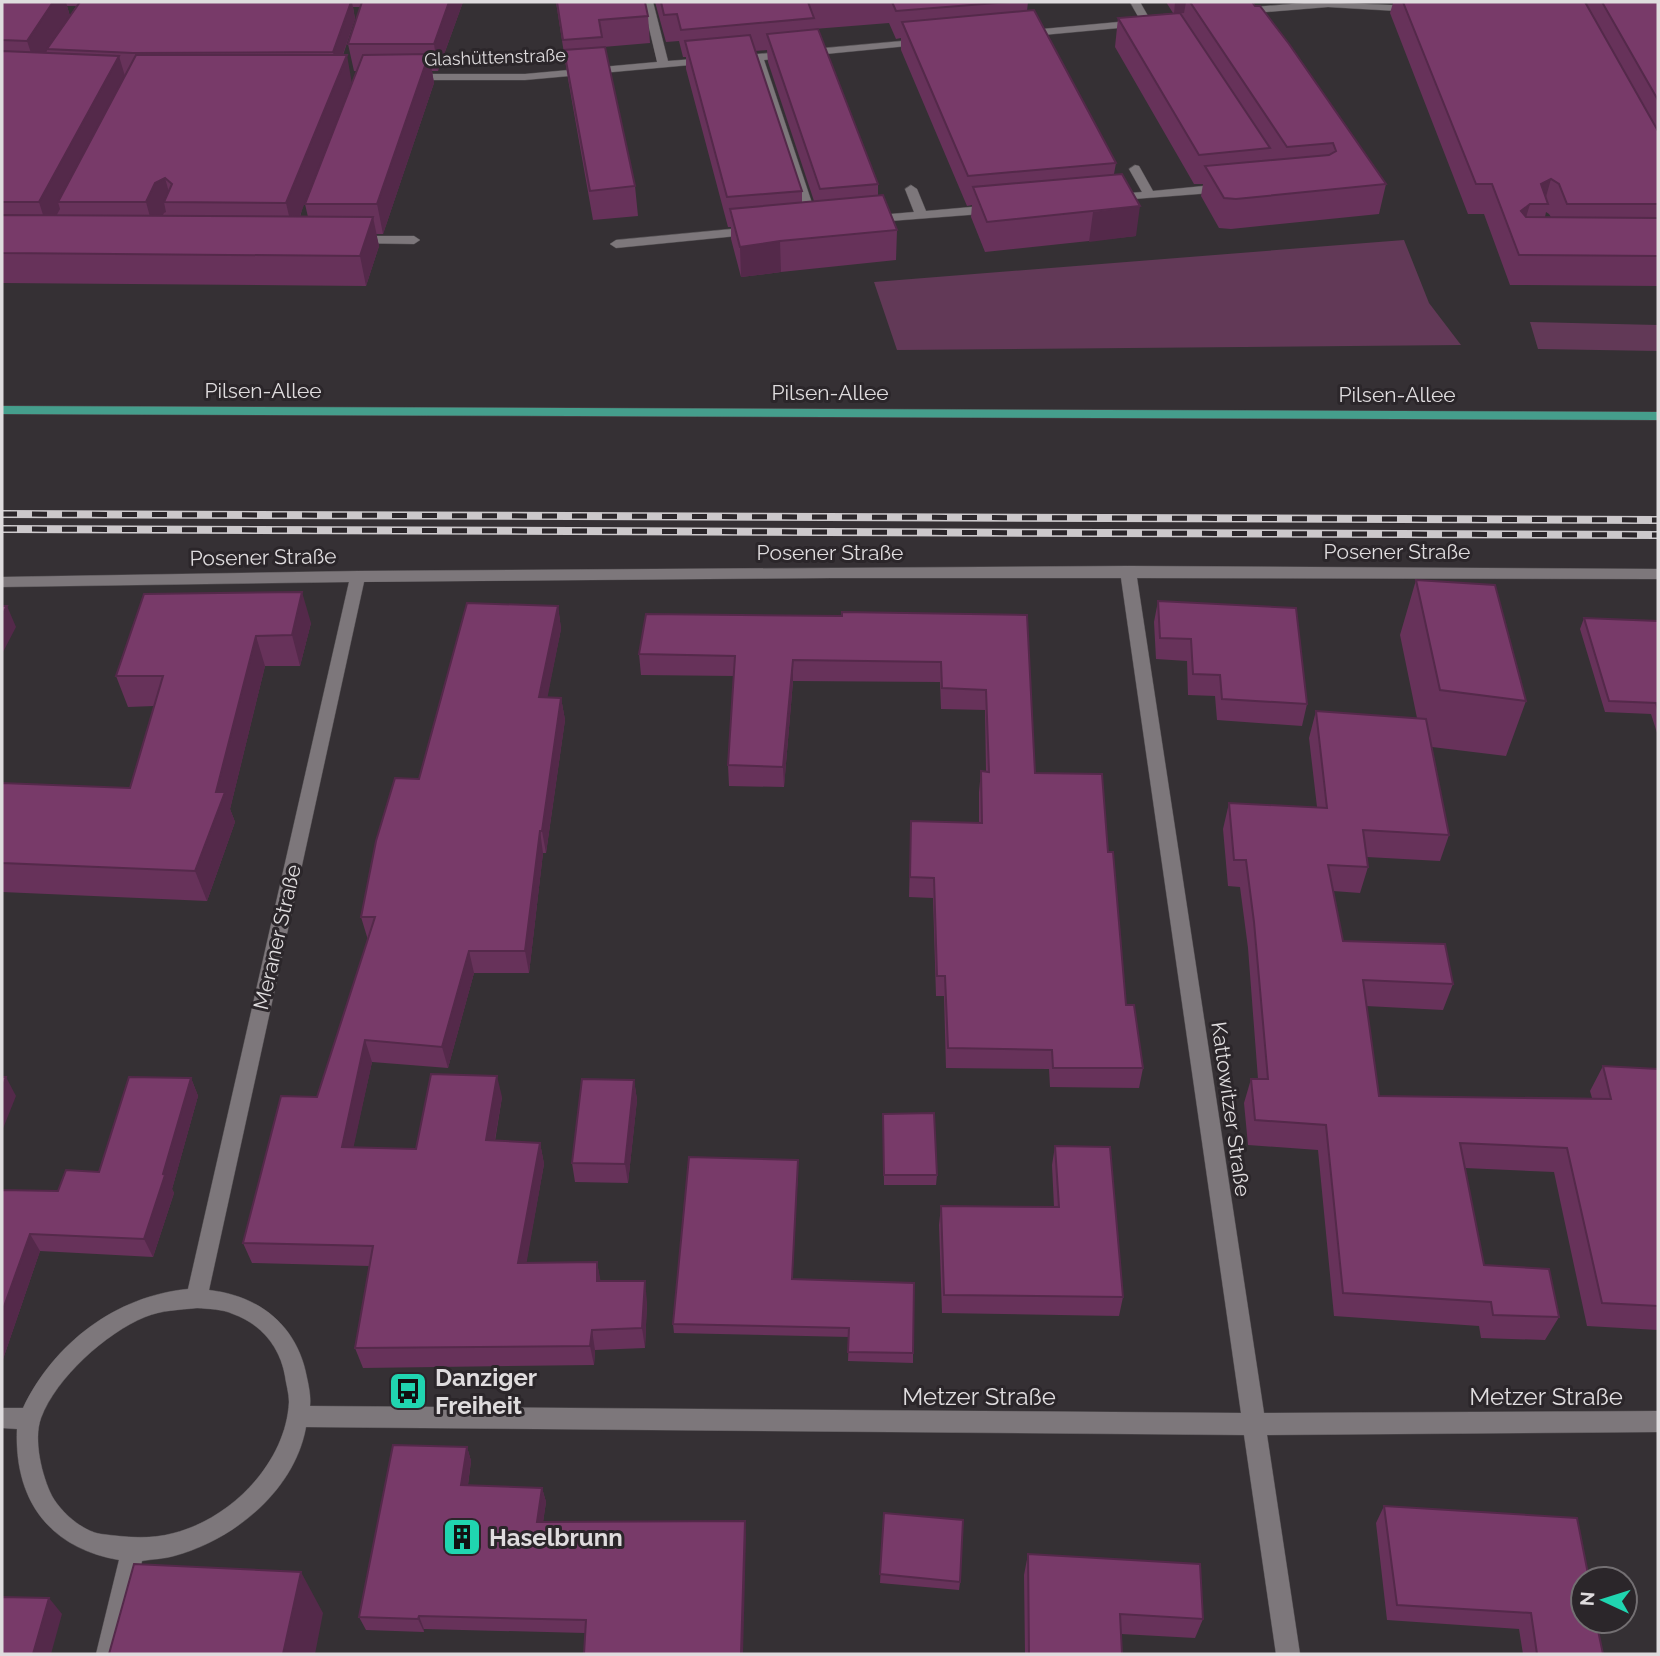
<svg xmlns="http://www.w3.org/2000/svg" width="1660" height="1656" font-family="Raleway,sans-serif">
  <rect width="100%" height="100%" fill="#353034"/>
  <path fill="#623957" d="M1404,240L1429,303L1461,345L897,350L874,282Z
    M1530,322L1658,325V351L1538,349Z"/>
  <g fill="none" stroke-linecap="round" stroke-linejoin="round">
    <defs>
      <path id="minor" d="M643,2H653L668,61L708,58L714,61L712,63L525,80H411L405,77L411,74H525L657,62Z
        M1130,2H1140L1152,23L1151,25L1021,37L1015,34L1021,31L1140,20Z
        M1316,2L1415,6L1420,9L1415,12L1328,7L1241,14L1236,11L1241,8Z
        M924,39L928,40V44L764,60L819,224L813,228L809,227L753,61L736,62L730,59L736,56Z
        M1135,165L1139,166L1153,191L1224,184L1230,188L1224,192L1108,201V195L1142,192L1129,169Z
        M911,185L917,189L926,211L994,205L1000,209L994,213L864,223V217L868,216L914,212L905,189Z
        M753,227L757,228V234L616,248L610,244L616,240Z
        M355,236H414L420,240L414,244L351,243L349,240Z
        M1128,566L1658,569V579L1137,578L1264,1413L1658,1411V1432L1267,1435L1300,1654H1276L1244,1435L306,1427C295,1490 234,1540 174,1556C164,1559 153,1559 142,1561L120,1654H96L119,1560C49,1548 14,1500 17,1429L2,1428V1408H23C54,1343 116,1296 188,1289L349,582L2,587V577L358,571ZM830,578H1121L1241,1413L310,1406C311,1397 309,1387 307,1378C298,1327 261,1296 209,1290L364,582ZM197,1308C209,1309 222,1309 233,1314C261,1324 280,1347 285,1376C286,1384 289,1393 289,1402C286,1462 232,1518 174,1533C149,1540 126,1537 101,1534C82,1531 61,1512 52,1496C42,1476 33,1440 41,1418C56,1378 106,1333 145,1317C162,1310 179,1310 197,1308Z"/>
      <path id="major" d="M2,406L1658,412V420L2,414Z"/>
    </defs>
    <use href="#minor" stroke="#534f52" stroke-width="1"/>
    <use href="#major" stroke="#534f52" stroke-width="1"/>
    <use href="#minor" fill="#7d777b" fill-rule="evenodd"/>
    <use href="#major" fill="#459e8c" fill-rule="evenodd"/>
    <defs>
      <path id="rail" d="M2,514L1658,520
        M2,529L1658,535"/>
    </defs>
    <use href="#rail" stroke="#ccc8cb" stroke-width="8"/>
    <use href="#rail" stroke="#2b262a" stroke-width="5" stroke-dasharray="15" stroke-linecap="butt"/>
  </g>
  <path fill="#67325a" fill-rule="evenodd" d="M2,2H463L438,71H432L434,83L383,234H376L379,246L366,286L2,283ZM67,6H76L70,16ZM353,7H361L348,44L354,71H357L305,204L308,217H300L343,55L355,19Z
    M556,2H645L648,16L650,43L603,47L635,186L638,216L593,220L568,79Z
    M655,2H1028L1027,11L1116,163L1114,174L1136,236L985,252L971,217L972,205L967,206L901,50V38L896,39L889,23L814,29L878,184V195L897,230L896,260L781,272L741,277L731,239V227H728L686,69V57H683L679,41L666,42ZM767,50L768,62L814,201L802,202V191L755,51Z
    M1166,2H1252L1386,184L1379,214L1231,229L1219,228L1201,196L1203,184H1194L1115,47L1118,18L1173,13Z
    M1386,2H1658V286L1510,285L1484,214H1468L1390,13L1393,3ZM1546,212L1549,214L1551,217H1545Z
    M1416,580L1526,701L1506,756L1432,747L1449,835L1440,861L1367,857L1368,867L1360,893L1333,891L1343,941L1453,984L1443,1010L1366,1006L1379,1096L1592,1098L1590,1091L1603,1066L1658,1069V1330L1587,1326L1554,1172L1465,1168L1484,1265L1559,1317L1545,1340L1481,1338L1479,1326L1334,1316L1318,1150L1248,1145L1244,1103L1251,1079H1258L1248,948L1240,887L1228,886L1223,829L1229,803L1317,807L1309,738L1316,711L1417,718L1400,635Z
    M144,594L311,623L300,666H265L230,809L235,822L207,901L2,892V783L130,788L154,706L128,707L116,676Z
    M1158,601L1307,704L1302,726L1217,720L1215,696L1188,695L1187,661L1156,659L1154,622Z
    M558,606L561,629L547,697L561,698L565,720L546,853H543L529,973H474L448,1068L372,1062L353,1147L416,1149L502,1097L495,1141L540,1143L544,1164L526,1263L597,1262L600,1281L647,1302L645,1348L595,1350L594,1365L363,1368L355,1348L369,1266L252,1263L243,1243L317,1097L368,940L361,917L419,779Z
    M1027,615L1035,773L1108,852L1126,1005L1143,1068L1139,1088L1050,1087L1049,1069L946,1068L944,996H936L933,898L909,897L911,821L979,823V792L981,771H986L985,710L941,709L940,682L793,681L784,787L729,786L728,765L734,676L641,675L639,654L842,616Z
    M1584,618L1658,621V736L1651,714L1605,712L1580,629Z
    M191,1078L198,1096L172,1189L174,1193L153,1257L40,1251L2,1362V1190L58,1191L99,1172Z
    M634,1080L637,1100L628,1183L575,1182L572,1163Z
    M883,1114L937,1175L936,1185H884Z
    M1055,1146L1123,1297L1119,1316L942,1313L939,1225L941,1206L1054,1207L1052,1165Z
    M798,1170L792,1279L913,1353V1363L848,1361L849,1337L674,1333L673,1324Z
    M467,1447L471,1461L468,1485L542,1488L546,1502L543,1522L746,1535L585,1633L424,1629V1632L366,1630L359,1617Z
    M1384,1506L1603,1654H1523L1519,1629L1387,1620L1376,1523Z
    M884,1513L960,1582L959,1590L880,1583Z
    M1028,1554L1203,1619L1195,1638L1121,1634L1122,1654H1025L1024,1575Z"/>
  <path fill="#54294a" d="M53,2H66L70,17L47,49V51L36,68L27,41Z
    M351,2H352L355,19L337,71L333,52Z
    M449,2H463L438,71L434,44Z
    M1175,2H1186L1184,13L1174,14Z
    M429,54L434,83L383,234L377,204Z
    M347,55L352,84L293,233L286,203Z
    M119,56L127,83L58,202L60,209L48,231L39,202Z
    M165,178L172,203L164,202L166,212L164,213L154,232L146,202L155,183Z
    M1551,179L1544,204L1541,184Z
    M1530,204L1521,234L1512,240L1521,211Z
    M1140,206L1136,236L1089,242L1093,212Z
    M373,217L379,246L366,286L360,256Z
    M780,241L781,272L741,277L740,247Z
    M302,592L311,623L300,666L292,635Z
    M7,606L16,627L2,654V615Z
    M558,606L561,629L543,720L539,697Z
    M256,636L265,666L230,809L235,822L207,901L195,871Z
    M793,660V681L784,787L783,767Z
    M561,698L565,720L546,853L542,831Z
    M540,831L543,853L529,973L525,951Z
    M469,951L474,973L448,1068L442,1047Z
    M365,1040L372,1062L349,1168L342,1147Z
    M497,1076L502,1097L491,1162L486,1140Z
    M6,1077L16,1096L2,1131V1088Z
    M191,1078L198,1096L172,1189L174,1193L153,1257L144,1239Z
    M634,1080L637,1100L628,1183L625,1164Z
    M540,1143L544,1164L523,1283L518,1263Z
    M798,1160V1170L792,1289V1279Z
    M30,1234L40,1251L2,1362V1312Z
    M597,1262L601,1283L597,1281Z
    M645,1281L647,1302L645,1348L642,1328Z
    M592,1330L595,1350L594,1365L590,1346Z
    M467,1447L471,1461L466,1499L461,1485Z
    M542,1488L546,1502L541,1536L537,1522Z
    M745,1521L746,1535L743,1654H741Z
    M301,1572L323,1613L315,1654H283Z
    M49,1598L62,1614L51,1654H33Z
    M419,1616L424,1629V1632L418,1619Z"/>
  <path fill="#783a69" stroke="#54294a" stroke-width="2" d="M2,2H53L27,41L2,40Z
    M80,2H351L333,52L133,53L47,49Z
    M362,2H449L434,44H348Z
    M557,2H645L648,16L599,20L602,37L563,40Z
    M661,2H815H808L814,18L681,30L677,14L664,15Z
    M892,2H1009L896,11Z
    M1190,2H1252L1255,6H1260L1289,44L1386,184L1236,199L1224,198L1205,166L1329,155L1336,151L1333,143L1287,147Z
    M1403,2H1585L1658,131V204H1567L1559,184L1551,179L1541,184L1548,204H1530L1521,211L1526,217L1658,218V256L1519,255L1492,184H1476Z
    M1602,2H1658V100Z
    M1034,10L1116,163L968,176L902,22Z
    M1180,13L1270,148L1199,155L1118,18Z
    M818,29L878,184L820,189L767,34Z
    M750,35L802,191L727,197L685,41Z
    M605,47L635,186L590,191L564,50Z
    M2,51L119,56L39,202H2Z
    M429,54L377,204H305L363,55Z
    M136,55H347L286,203L164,202L172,184L165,178L155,183L146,202H58Z
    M1122,174L1140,206L987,222L973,187Z
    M883,195L897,230L780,241L740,247L730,209Z
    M2,215L373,217L360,256L2,253Z
    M1416,580L1495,585L1526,701L1440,690Z
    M302,592L292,635L256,636L216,792H225L195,871L2,863V783L130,788L163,676H116L144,594Z
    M1158,601L1296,608L1307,704L1222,699L1220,675L1193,674L1191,639L1160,638Z
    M467,603L558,606L539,697L561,698L542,831H540L525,951H469L442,1047L365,1040L342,1147L416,1149L431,1074L497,1076L486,1140L540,1143L518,1263L597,1262V1281H645L642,1328L592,1330L590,1346L355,1348L373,1246L243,1243L281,1096L317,1097L375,917H361L376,841L395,778L419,779Z
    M2,606H7L2,615Z
    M842,612L1027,615L1035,773L1102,774L1108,852H1113L1126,1005H1134L1143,1068H1053L1052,1050L948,1048L945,976H937L934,878L910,877L911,821L982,823L981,771L989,772L986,690L942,688L941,662L793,660L783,767L728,765L735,656L639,654L646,614L842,616Z
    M1584,618L1658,621V710L1656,703L1609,701Z
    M1316,711L1426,719L1449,835L1363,830L1368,867L1328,865L1343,941L1445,944L1453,984L1363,980L1379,1096L1611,1099L1603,1066L1658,1069V1306L1602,1303L1567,1148L1460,1143L1484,1265L1549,1269L1559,1317L1493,1315L1491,1302L1343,1293L1326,1125L1255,1120L1251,1079H1268L1254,922L1246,860H1234L1229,803L1327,808Z
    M2,1077H6L2,1088Z
    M129,1077L191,1078L163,1174L165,1175L144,1239L30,1234L2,1312V1190L58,1191L66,1170L99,1172Z
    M582,1079L634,1080L625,1164L572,1163Z
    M934,1113L937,1175H884L883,1114Z
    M1055,1146L1110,1147L1123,1297L944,1295L941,1206L1059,1207Z
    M689,1157L798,1160L792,1279L914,1283L913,1353L848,1352L849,1328L673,1324Z
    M393,1445L467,1447L461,1485L542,1488L537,1522L745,1521L741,1654H584L586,1620L419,1616L418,1619L359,1617Z
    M1384,1506L1577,1518L1589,1579H1583V1621H1596L1603,1654H1537L1531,1613L1397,1605Z
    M884,1513L963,1520L960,1582L880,1574Z
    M1028,1554L1200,1564L1203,1619L1120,1614L1122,1654H1029Z
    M134,1564L301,1572L283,1654H109Z
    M2,1597L49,1598L33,1654H2Z"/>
  <defs>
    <symbol id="bus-square" viewBox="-11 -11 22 22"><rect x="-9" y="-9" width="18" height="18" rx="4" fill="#20d5b0" stroke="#2b262a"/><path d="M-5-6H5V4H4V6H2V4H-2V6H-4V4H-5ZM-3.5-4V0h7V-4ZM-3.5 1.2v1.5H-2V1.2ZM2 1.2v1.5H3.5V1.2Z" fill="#111"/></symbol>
    <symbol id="building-square" viewBox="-11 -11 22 22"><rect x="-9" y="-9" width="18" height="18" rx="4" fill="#20d5b0" stroke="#2b262a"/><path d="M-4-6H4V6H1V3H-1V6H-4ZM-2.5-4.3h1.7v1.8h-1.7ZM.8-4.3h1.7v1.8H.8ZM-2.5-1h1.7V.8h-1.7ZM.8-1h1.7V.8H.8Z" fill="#111"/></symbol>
  </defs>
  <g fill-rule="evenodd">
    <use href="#bus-square" x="386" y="1369" width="44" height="44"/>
    <use href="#building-square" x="440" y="1515" width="44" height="44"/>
  </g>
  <g text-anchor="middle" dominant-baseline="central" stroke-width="6" stroke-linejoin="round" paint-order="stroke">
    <g font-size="18" fill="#dfdcde" stroke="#2b262a">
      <text transform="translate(495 57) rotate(-2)">Glashüttenstraße</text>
    </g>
    <g font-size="21" fill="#dfdcde" stroke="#2b262a">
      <text x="263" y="390">Pilsen-Allee</text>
      <text x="830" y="392">Pilsen-Allee</text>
      <text x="1397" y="394">Pilsen-Allee</text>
      <text x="1397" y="551">Posener Straße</text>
      <text x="830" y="552">Posener Straße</text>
      <text transform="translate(263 557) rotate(-1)">Posener Straße</text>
      <text transform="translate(277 937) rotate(-77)">Meraner Straße</text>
      <text transform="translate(1231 1109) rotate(82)">Kattowitzer Straße</text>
    </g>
    <g font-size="24" font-weight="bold" fill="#dfdcde" stroke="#2b262a" text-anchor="start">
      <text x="435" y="1377">Danziger<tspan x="435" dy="28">Freiheit</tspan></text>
      <text x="489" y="1537">Haselbrunn</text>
    </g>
    <g font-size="24" fill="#dfdcde" stroke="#2b262a">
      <text x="979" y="1396">Metzer Straße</text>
      <text x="1546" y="1396">Metzer Straße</text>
    </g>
  </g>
  <rect width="1660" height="1656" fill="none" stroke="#dfdcde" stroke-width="7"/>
  <g transform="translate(1604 1600) rotate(274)"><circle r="33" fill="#2b262a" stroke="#736f72" stroke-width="2"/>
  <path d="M0-5L12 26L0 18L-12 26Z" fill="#20d5b0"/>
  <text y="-10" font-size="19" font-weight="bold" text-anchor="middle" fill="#dfdcde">N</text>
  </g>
</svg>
